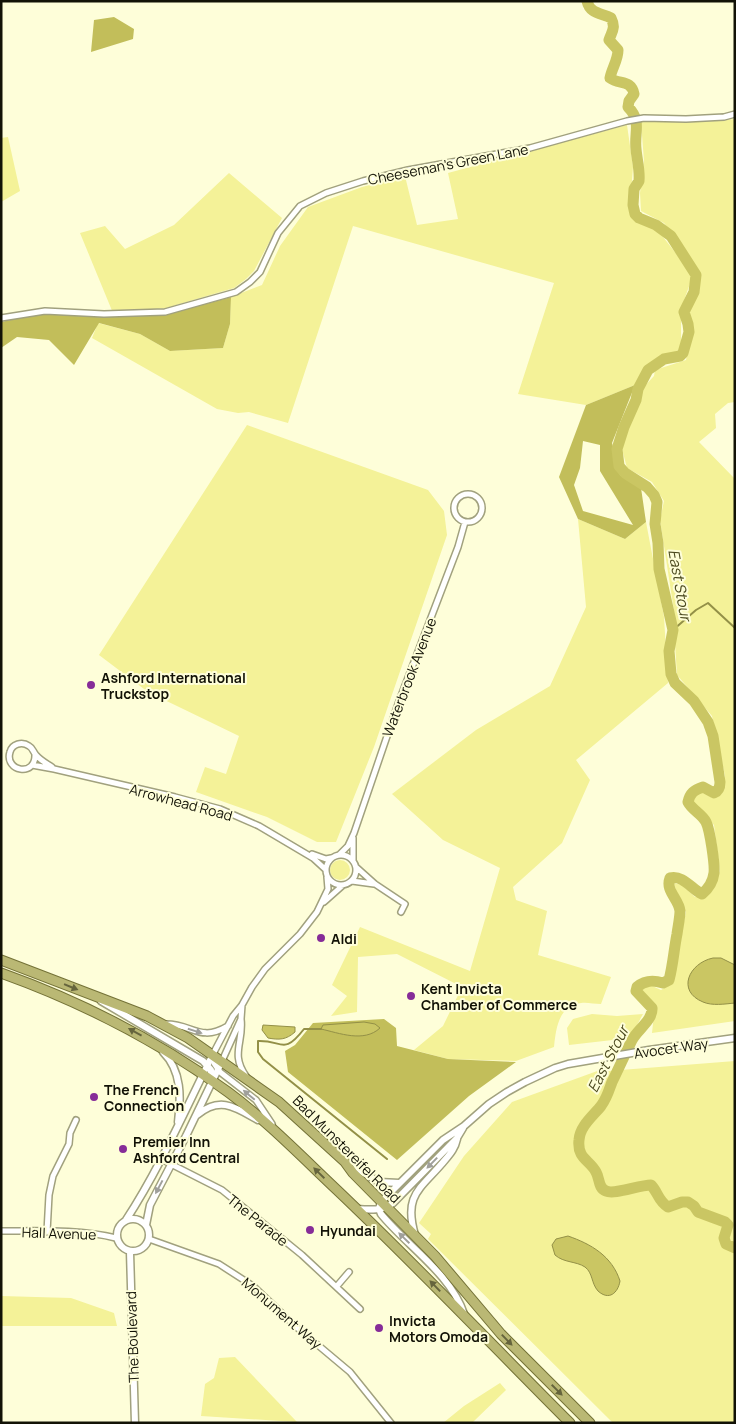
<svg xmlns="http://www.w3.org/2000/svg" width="736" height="1424" font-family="Manrope,sans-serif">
  <rect width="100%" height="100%" fill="#fefed9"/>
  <path fill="#f4f298" d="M735,119V402L728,403L715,414L716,428L699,442L735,479V1021L652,1033L655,1005L640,988L648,984L661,990L671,984L686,912L678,898L674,883L682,885L695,897L706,896L720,871L714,825L692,802L697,793L703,791L712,798L720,795L725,776L712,716L677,675L675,644L676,624L660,520L664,501L652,482L627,468L622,449L641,390L654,376L655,370L686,360L692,326L689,314L699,290V270L664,223L641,211L640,193L644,161L641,122L717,121Z
    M627,125L633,167L630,206L637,221L656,228L693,275L681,309V349L646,366L635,385L586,405L518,394L554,283L353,226L288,423L249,412L238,413L217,409L92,338L98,323L140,334L170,351L223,348L230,324L231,297L262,285L280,246L308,207L362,187L405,176L417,225L458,219L448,173Z
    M8,137L20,191L1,202V138Z
    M229,173L282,218L254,271L246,279L234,288L166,308L113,313L80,233L105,226L125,249L174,225Z
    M247,425L428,490L444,511L447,535L374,747L336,842H317L267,817L196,792L205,767L226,774L239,736L148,692L99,655Z
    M578,519L625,539L646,522L664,617L668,683L576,760L590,780L562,843L513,887L516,900L547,911L538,955L611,977L601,1004C594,1004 587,1002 581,1003C558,1006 556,1029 554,1047L516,1061L448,1059L414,1050L443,1026L462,987L397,954L358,957L357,1012L331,1016L347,996L332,985L360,927L470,971L500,868L443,840L392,794L476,730L550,686L586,607Z
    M330 870a10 10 0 1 1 20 0a10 10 0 1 1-20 0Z
    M592,1014L617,1016L643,1014L630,1038L569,1045L567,1028L573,1019Z
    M735,1061V1423H613L428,1239L431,1234L419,1223L464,1156L512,1102L611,1066L608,1071Z
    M1,1296L71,1298L114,1313L117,1326H1Z
    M235,1357L297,1422L201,1416L205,1384L214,1378L219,1358Z
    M500,1383L506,1390L472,1423H443L464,1406Z"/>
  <path fill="#c2be5a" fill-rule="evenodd" d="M114,17L134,29L133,39L91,52L94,20Z
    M231,297L230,324L223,348L170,351L140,334L99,323L74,365L49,340L17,337L1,348V322L44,313L69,315H165Z
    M635,385L612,443L620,475L641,488L646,522L625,539L578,519L559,477L586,405ZM583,441L600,445V471L633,525L583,511L574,485L580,468Z
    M384,1019L396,1028L397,1046L448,1059L516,1062L469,1096L397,1160L288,1072L285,1051L295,1045L313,1023Z"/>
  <path fill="#cac663" stroke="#939047" d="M713,958H721L735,965V1003C725,1004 712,1006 703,1002C676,991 689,963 713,958Z
    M364,1022L375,1024L380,1028C364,1043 339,1033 321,1029L323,1025Z
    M263,1025L295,1027V1032C286,1040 279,1040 268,1038L262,1030Z
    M568,1236C591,1244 612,1256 620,1281C618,1293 609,1301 598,1291C591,1283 593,1273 585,1267C576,1261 564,1263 555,1255L552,1245L556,1239Z"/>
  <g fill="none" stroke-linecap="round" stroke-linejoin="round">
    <path stroke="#939047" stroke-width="2" d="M673,630L696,610L708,603L735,628
      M321,1029H304C283,1056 283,1040 258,1041V1052L263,1059L387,1159"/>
    <path stroke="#cac663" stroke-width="11" d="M587,1C590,14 601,13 611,18C616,28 612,31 609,40L618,50C618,60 612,68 610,78C619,85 631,79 634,94L629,101L628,107C642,121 634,132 636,149C637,160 640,170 639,181L634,189L633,205L635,214L639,218L656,225L671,236L696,275L694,292L684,312L688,324L689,332L683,353L680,356L664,359L648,370L638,389L636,400L624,427L617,449L619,466L625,473L647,487L654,495L657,502L655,524L658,543L659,569L673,630L669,651L671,674L675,683L694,701L708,722L713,736L720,782C720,787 719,791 714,793L703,787C694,790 690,793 688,802C692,810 702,814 706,822C710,830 715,865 714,873C713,881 708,889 702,894C691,889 684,875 670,878C665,891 679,899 680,911C680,918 678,926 677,934C674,949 673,965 669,980L663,983C653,980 645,980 637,987L636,991L652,1008C653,1020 638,1029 632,1040C625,1054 619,1068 612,1082C609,1090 607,1098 601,1106C593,1116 580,1126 579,1140C577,1159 590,1160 596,1172C600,1179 598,1188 606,1191C614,1195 639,1185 651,1185C658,1192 658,1201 668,1207L682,1202H688L694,1206L698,1212L725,1222L728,1225L724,1238L726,1244L735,1248"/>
    <defs>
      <path id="minor" d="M1,318L45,311L104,314L165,312L236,292L250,282L260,272L278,233L300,206L326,193L363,181L408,170L530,148L627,121L644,118L686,119L724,117L735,114
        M454 508a14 14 0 1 1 28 0a14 14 0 1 1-28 0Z
        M35,754C36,778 4,771 10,752C12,744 22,741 29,746C33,748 33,752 36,755C40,760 46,763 52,767
        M32,765L54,769L175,797L220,809L259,826L313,858L325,869
        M312,854L326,859L331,858
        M326 870a15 15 0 1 1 30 0a15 15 0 1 1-30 0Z
        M339,855L348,846L354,833L398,704L458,547L465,522
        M353,860V838
        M356,867L375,884L405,904L401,912
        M352,881L374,884
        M324,902L342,886
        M241,1019C244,1042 230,1054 246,1076
        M165,1024C192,1023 199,1043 228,1026
        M222,1061L241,1019L242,1005
        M272,1124L256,1100L220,1072L214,1063L213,1054L233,1016L242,1005L252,987L265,969L300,934L317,912L328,889L327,877
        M161,1159L222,1190L302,1255L360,1309
        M1,1231C39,1231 80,1229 116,1238
        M47,1232L49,1195L53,1176L69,1144L70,1133L76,1120
        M149,1239L219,1264L253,1286L294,1325L350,1372L391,1423
        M337,1286L349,1272"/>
      <path id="tertiary" d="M101,1001L203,1061L211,1070V1079
        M163,1052C182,1071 181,1098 178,1122
        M197,1115C220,1096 235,1107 258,1120
        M348,1164L379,1182L399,1183
        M357,1209C370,1210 382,1211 393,1203L457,1138L463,1128
        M117 1235a16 16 0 1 1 32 0a16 16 0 1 1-32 0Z
        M126,1220C160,1168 185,1110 213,1054
        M146,1225L150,1205L186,1136L222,1061
        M415,1235C403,1194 421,1189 445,1160C451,1153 455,1148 457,1139
        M130,1252L135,1423
        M464,1314C451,1274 406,1245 381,1214L379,1209L381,1202L443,1140L464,1126L489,1104L507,1092L525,1082L555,1068L568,1064L649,1050L735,1038"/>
      <path id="trunk" d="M1,960L147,1016L188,1038L279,1102L345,1162L353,1173L435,1256L501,1334L590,1423
        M1,973C82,1002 158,1041 228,1092C267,1121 302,1157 337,1190C417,1266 492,1345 570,1423"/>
    </defs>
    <use href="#minor" stroke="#a1a17e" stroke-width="8"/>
    <use href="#tertiary" stroke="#a1a17e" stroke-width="9"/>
    <use href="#trunk" stroke="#747237" stroke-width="11"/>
    <use href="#minor" stroke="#fff" stroke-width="5"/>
    <use href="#tertiary" stroke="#fff" stroke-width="6"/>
    <use href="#trunk" stroke="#bab874" stroke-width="9"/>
  </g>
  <defs><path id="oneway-solid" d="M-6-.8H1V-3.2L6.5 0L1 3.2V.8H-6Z" transform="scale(1.25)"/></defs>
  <g fill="#66653d">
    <use href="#oneway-solid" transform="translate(71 987) rotate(22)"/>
    <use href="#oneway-solid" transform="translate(135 1032) rotate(-151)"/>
    <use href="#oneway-solid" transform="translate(319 1173) rotate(-136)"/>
    <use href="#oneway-solid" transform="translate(435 1286) rotate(-134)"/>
    <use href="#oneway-solid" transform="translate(507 1340) rotate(46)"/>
    <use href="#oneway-solid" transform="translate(557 1390) rotate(45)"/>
  </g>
  <g fill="#a0a09b">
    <use href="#oneway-solid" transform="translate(195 1031) rotate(17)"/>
    <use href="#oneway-solid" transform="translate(249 1095) rotate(-140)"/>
    <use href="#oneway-solid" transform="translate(432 1163) rotate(134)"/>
    <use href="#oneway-solid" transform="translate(159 1187) rotate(118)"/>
    <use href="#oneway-solid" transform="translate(404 1238) rotate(-136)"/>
  </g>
  <g fill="#862c98" stroke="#fefed9" stroke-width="2">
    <circle cx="91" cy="685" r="5"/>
    <circle cx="321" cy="938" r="5"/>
    <circle cx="411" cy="996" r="5"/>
    <circle cx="94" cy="1097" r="5"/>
    <circle cx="123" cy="1149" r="5"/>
    <circle cx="310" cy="1230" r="5"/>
    <circle cx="379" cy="1328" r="5"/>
  </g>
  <g text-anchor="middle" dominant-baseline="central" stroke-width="4" stroke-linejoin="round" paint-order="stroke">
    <g font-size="14" fill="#121206" stroke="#fefed9">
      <text transform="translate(448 164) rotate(-11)">Cheeseman's Green Lane</text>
      <text transform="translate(409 677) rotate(-69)">Waterbrook Avenue</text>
      <text transform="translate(181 802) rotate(15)">Arrowhead Road</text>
      <text transform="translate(671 1048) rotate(-8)">Avocet Way</text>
      <text transform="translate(347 1149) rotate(45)">Bad Munstereifel Road</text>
      <text transform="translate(258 1220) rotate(39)">The Parade</text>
      <text transform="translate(59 1233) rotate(2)">Hall Avenue</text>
      <text transform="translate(282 1313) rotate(41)">Monument Way</text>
      <text transform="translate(132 1337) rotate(-92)">The Boulevard</text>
    </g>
    <g font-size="14" font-weight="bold" fill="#121206" stroke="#fefed9" text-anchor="start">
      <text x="101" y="677">Ashford International<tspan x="101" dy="16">Truckstop</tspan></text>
      <text x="331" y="938">Aldi</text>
      <text x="421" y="988">Kent Invicta<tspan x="421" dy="16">Chamber of Commerce</tspan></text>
      <text x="104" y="1089">The French<tspan x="104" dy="16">Connection</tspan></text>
      <text x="133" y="1141">Premier Inn<tspan x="133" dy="16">Ashford Central</tspan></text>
      <text x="320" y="1230">Hyundai</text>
      <text x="389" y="1320">Invicta<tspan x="389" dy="16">Motors Omoda</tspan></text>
    </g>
    <g font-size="15" font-style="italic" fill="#4c4a20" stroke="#fefed9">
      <text transform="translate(680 585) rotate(80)">East Stour</text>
      <text transform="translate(608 1059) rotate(-63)">East Stour</text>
    </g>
  </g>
  <rect width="736" height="1424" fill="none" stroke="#121206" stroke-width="5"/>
</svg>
